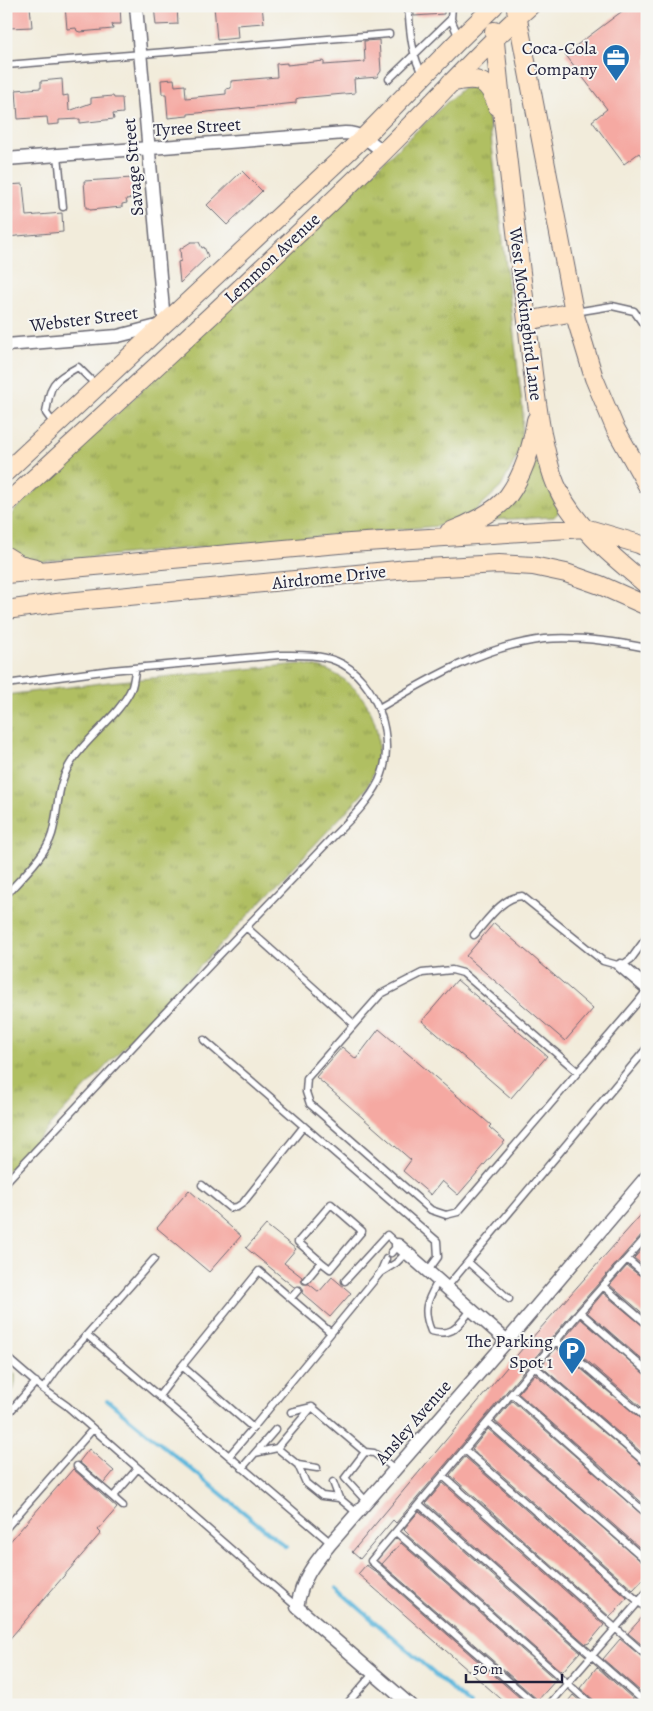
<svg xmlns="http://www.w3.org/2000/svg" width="653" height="1711" font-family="Alegreya,serif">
  <defs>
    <pattern id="grass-tufts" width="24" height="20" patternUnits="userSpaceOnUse" patternTransform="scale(1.25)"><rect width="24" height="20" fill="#b0bf62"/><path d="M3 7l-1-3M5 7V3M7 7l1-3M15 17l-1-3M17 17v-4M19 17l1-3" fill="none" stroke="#8f9b52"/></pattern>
  </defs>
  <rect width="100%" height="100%" fill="#f6f6f2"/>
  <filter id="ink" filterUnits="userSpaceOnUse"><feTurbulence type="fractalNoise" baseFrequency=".02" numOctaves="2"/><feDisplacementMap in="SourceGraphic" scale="10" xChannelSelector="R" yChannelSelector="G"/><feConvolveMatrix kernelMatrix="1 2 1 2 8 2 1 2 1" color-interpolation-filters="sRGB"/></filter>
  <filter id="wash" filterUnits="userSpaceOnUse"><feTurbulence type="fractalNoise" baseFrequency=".0096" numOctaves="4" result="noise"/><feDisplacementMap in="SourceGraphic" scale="20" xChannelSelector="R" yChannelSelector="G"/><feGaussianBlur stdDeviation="1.12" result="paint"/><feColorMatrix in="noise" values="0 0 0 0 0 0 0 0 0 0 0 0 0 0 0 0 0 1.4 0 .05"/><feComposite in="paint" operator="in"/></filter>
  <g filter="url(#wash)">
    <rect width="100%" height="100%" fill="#f2ecdb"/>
    <path fill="url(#grass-tufts)" stroke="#69704e" d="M474,87L486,94L523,413L520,451L501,487L474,512L438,526L25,563L10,554L6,546V522L13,512L461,89Z
      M534,461H537L558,509V513L554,517L492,520Z
      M300,664C311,666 323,667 333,673C375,694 391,746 367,787C364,793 359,797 355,802L6,1172V695L109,682Z
      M6,1367L15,1374C16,1386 14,1392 6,1400Z"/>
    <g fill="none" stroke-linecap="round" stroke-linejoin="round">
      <path stroke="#5eb7dc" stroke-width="4" d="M107,1400L286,1547
        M336,1588L470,1705"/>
    </g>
    <g id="blocks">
      <path fill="#f5a9a2" d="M7,6H30L32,27L9,28Z
        M65,6H120L121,24H112L113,29L80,32L77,31L76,28L67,29Z
        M154,6H177L178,24L156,25Z
        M214,6H262L264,23L237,25L238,38L217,40Z
        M414,6H444V14L414,16Z
        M629,6H644L647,10V164L639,153L624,164L592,121L607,109L565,54Z
        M379,40L381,71L377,77L354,79L355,93L299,98L296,99V103L188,114V116L168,118L166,94H162L161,80L174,79L175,86L185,85L186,98L226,94V89L231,88V81L277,77L276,64L287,63V65L324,61V65L365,62L364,41Z
        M62,79L63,96L68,95L69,111L91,103V98L113,96L114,98H122L123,113L113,114L114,119L80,123V119L59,120V124L48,125L47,117L18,119L16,90L41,88V81Z
        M242,171L262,191L227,225L207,205Z
        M133,178L135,198L126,199L127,203L122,204V207L90,210L89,208H86L84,181Z
        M23,184L26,216L62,213L63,232L6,237V185Z
        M191,242H199L202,248L204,247L208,256L180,283L178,262L181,261L180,249Z
        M494,923L593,1009L565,1041L466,956Z
        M457,980L547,1056L511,1098L422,1021Z
        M379,1029L491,1125L489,1127L505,1141L458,1195L442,1181L431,1195L403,1171L411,1160L316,1077L342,1047L356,1059Z
        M189,1190L241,1236L209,1272L157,1228Z
        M647,1208V1231L643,1233L576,1309L396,1523L393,1520L360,1559L352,1552L523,1348Z
        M266,1225L296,1249L284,1263L302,1277L301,1281L303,1284H309L319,1292L332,1277L351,1293L330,1317L302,1293L303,1289L301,1286L294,1287L246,1248Z
        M647,1244V1269L634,1258Z
        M627,1266L647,1281V1317L610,1285Z
        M603,1293L647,1329V1364L587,1312Z
        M581,1319L647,1376V1412L563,1340Z
        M556,1348L647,1424V1457L541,1366Z
        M535,1374L647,1469V1507L518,1393Z
        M512,1401L647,1519V1554L495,1421Z
        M488,1429L647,1566V1575L633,1590L472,1449Z
        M89,1449L114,1471L104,1483L79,1462Z
        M465,1457L627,1598L610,1617L450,1475Z
        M73,1469L117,1508L98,1530L101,1533L6,1643V1546Z
        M443,1483L604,1625L589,1643L586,1644L426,1503Z
        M419,1511L580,1652L562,1672L407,1535L409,1534L404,1529Z
        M401,1543L556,1680L538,1700L382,1564Z
        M366,1565L376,1572L528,1705H508L358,1574Z
        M645,1614H647V1649L628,1633Z
        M620,1639L647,1661V1697L603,1659Z
        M597,1667L640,1705H597L595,1701L580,1688Z
        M573,1695L584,1705H565Z"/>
    </g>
  </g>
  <g filter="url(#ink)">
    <use href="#blocks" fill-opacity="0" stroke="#6b6973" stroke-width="1"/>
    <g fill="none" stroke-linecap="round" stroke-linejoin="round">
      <defs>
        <path id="lane" d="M408,6C410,29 411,55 423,75
          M452,6L451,19L459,38
          M6,65L389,34
          M389,79L451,19
          M58,155L63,207
          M575,312L612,306L634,311L647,329
          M54,424L46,413C51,383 51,382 78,367L97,386
          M6,684L111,670L280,655C299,655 318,654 336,661C377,677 398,742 379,781C367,805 347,822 329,841C304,867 280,892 255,918C171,1005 89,1094 6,1182
          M379,708C430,678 485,646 544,639C579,636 613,641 647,648
          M6,895C21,878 46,855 52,834C59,810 56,787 70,764C86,737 120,716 132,687C134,681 134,674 136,668
          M246,927L354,1024
          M474,935C487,921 502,897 522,896L603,961L621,966L631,959L647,937
          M204,1040L437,1241L438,1257L427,1272
          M578,1072L463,973L452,970L422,973L381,994L307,1078L306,1092L310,1104L431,1210L446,1215L458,1212L637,1003L647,990
          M202,1185L230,1208L237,1207L243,1203L304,1126
          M627,1259L647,1276
          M468,1262L509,1299
          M380,1273L396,1263L406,1253
          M306,1280L321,1262L330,1269L362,1231L331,1204L298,1242L321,1262
          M345,1281L387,1235L398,1245L391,1253
          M438,1281C427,1301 422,1309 431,1331C453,1337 458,1326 471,1310
          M603,1286L647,1324
          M446,1288L647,1048
          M291,1298L298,1290
          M580,1312L647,1371
          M330,1332L259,1271L182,1366L253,1428L380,1273L386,1259
          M87,1335L331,1543
          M556,1341L647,1419
          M6,1357L43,1389L67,1406L297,1607
          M535,1367L647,1464
          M43,1389L60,1365L154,1259
          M512,1394L647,1514
          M159,1396L182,1366
          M291,1412L312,1407
          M6,1416L36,1382
          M488,1422L647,1561
          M277,1448L298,1465L306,1483L322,1496L339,1498L357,1513
          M465,1450L647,1609
          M255,1453L276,1429
          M229,1456L253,1428
          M298,1465L317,1468
          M77,1466L123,1506
          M242,1468L255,1453L277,1448L312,1407L365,1452
          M443,1476L647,1656
          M333,1482L339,1498
          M113,1497L138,1468
          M367,1502L345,1478L365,1452L374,1453L395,1469
          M419,1504L647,1704
          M6,1528L93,1429
          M396,1532L592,1705
          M346,1705L373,1674
          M536,1705L371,1561L580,1312L647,1236
          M549,1705L647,1592"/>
        <path id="street" d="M6,159L345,133C362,133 371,142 383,152
          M6,345L118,336L165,324L163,310L136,6
          M621,966L647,988
          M398,1245L507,1341
          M410,1705L297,1607C302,1578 313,1565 331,1543L507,1341L647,1176"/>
        <path id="secondary" d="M516,9L574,312L594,378L615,428L647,485
          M494,31C503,128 515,225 527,321C531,359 535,396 542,434C546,451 549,469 556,485C574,526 613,557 647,585
          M450,83C477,76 488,78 497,106
          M527,321L574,312
          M6,472L365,136L460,39L494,6
          M6,504C128,393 250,281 369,166C424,114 473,56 530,6
          M449,532C467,525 497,511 508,496C524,474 532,446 536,420
          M6,556L19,564L36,568
          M6,574L350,543L585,528L639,544L647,548
          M6,610L56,603L408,569L499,564L533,566L566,573L600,585L647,606"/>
      </defs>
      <use href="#lane" stroke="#6b6973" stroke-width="9"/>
      <use href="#street" stroke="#6b6973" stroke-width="15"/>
      <use href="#secondary" stroke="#6b6973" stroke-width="20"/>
      <use href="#lane" stroke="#fff" stroke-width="6"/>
      <use href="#street" stroke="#fff" stroke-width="12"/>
      <use href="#secondary" stroke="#ffe4c6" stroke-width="18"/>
    </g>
  </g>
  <defs>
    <symbol id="office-pin" viewBox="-11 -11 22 30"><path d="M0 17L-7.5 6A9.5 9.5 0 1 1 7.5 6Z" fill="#1f6fb2" stroke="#f6f6f2"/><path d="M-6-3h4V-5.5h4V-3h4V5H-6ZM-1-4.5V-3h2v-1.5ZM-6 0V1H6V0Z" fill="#fff"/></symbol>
    <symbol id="parking-pin" viewBox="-11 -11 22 30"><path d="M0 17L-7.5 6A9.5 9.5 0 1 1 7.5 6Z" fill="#1f6fb2" stroke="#f6f6f2"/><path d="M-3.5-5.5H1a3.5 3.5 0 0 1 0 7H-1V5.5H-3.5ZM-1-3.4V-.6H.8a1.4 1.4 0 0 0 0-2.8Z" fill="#fff"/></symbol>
  </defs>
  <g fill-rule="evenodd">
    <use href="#office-pin" x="600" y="42" width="32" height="43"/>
    <use href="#parking-pin" x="556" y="1335" width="32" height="43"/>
  </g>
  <g text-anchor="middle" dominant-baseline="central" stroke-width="4" stroke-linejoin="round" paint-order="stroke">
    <g font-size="18" fill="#22223b" stroke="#f6f6f2" text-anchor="end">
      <text x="597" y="48">Coca-Cola<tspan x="597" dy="21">Company</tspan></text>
      <text x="553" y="1341">The Parking<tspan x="553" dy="21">Spot 1</tspan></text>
    </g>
    <g font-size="18" fill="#22223b" stroke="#f6f6f2">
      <text transform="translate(197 127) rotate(-4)">Tyree Street</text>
      <text transform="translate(133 167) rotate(-95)">Savage Street</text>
      <text transform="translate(272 258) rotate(-43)">Lemmon Avenue</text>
      <text transform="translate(526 314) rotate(83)">West Mockingbird Lane</text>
      <text transform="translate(84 319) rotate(-7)">Webster Street</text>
      <text transform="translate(329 577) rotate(-6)">Airdrome Drive</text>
      <text transform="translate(413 1422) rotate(-49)">Ansley Avenue</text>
    </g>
  </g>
  <rect width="653" height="1711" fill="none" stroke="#f6f6f2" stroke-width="25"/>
  <path d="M466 1674v8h96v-8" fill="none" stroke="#22223b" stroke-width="2.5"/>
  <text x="473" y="1674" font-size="15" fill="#22223b" stroke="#f6f6f2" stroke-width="4" paint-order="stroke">50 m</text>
</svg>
